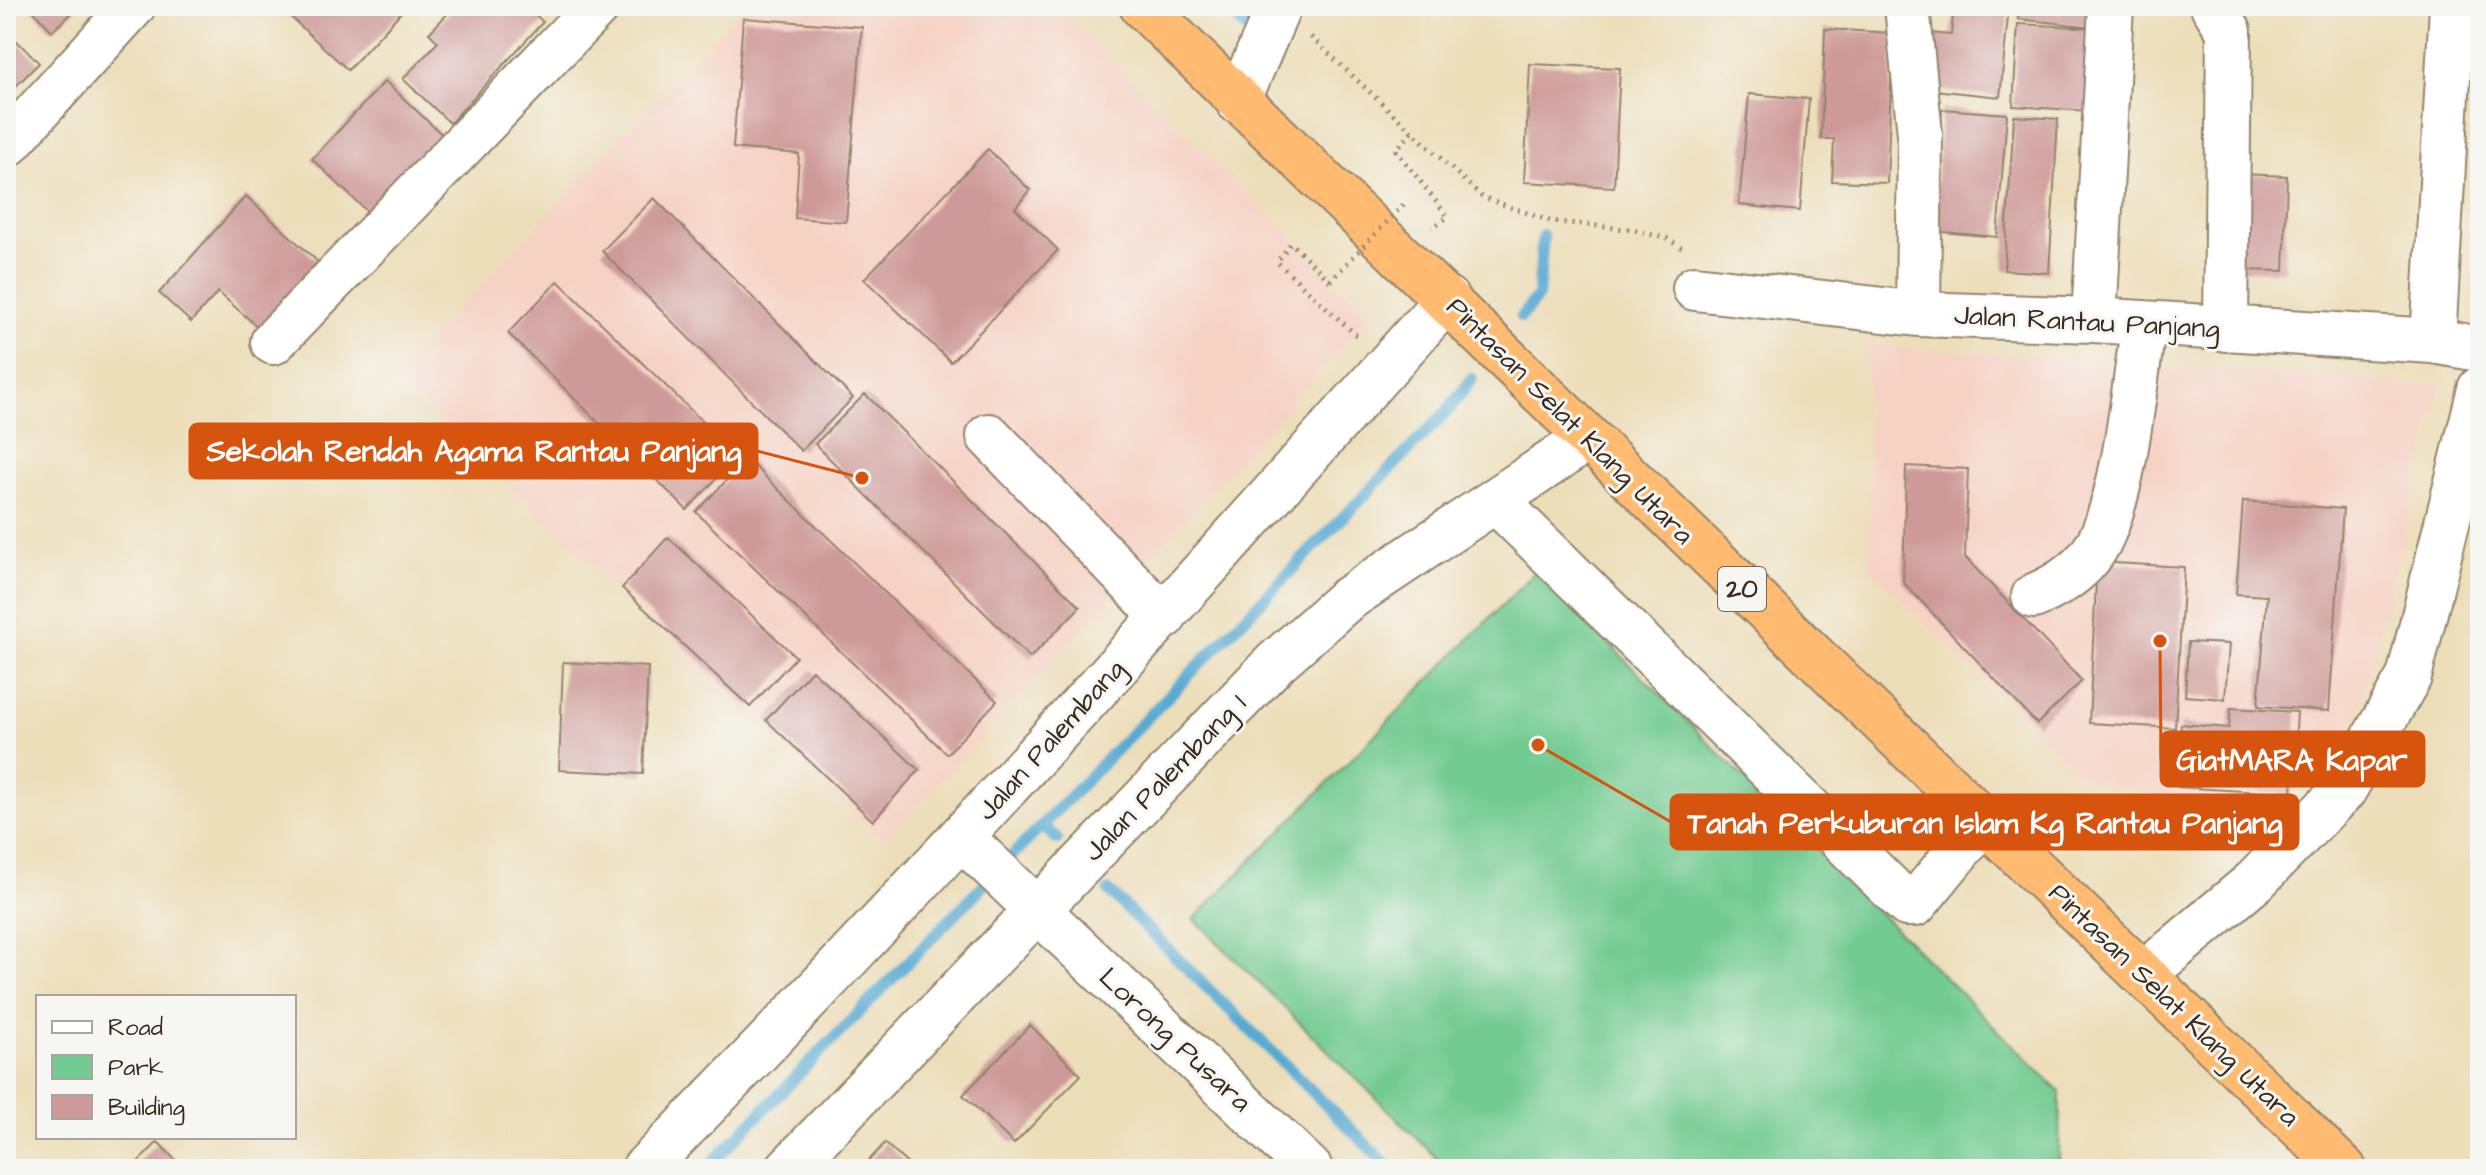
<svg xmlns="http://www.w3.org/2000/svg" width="2486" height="1175" font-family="'Architects Daughter',sans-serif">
  <rect width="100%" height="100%" fill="#f6f6f2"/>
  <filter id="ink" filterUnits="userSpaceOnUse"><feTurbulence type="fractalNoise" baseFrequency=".0125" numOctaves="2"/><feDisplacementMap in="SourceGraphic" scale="16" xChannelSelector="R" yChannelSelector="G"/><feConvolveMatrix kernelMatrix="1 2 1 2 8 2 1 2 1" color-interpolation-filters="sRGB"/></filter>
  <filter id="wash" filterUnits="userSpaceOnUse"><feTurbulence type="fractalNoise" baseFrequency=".006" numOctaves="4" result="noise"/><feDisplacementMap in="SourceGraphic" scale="32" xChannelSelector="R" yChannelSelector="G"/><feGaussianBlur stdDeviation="1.8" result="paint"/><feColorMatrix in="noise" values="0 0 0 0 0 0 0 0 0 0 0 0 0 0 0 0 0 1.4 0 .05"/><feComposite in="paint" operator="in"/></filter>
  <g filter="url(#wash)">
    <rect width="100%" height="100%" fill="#eddeba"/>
    <path fill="#f6d2c4" d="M745,6H1056L1371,316L1129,581L883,842L394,376Z
      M1866,345L2441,385L2359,713L2269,827L2085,778L1870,569Z"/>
    <path fill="#72cb91" stroke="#567a58" stroke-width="2" d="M1536,571L2060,1092L2059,1169H1448L1194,919Z"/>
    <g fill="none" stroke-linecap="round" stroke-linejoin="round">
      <path stroke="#58aad3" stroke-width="12" d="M1226,6L1247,29
        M1521,317L1538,296L1543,236
        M1042,825L1057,839
        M1109,891L1391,1169
        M706,1169L1450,408L1472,379"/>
    </g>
    <g id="blocks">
      <path fill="#ce9a99" d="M29,6H80L52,31Z
        M283,6H398L403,10L348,70L281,8Z
        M455,6H526L543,22L450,123L403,79L438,42L429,33Z
        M1954,6H2009L2000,97L1924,89L1929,33L1951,35Z
        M2019,6H2094L2093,27L2018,19Z
        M743,18L862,27L846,222L795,218L799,154L733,148Z
        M2018,24L2094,28L2089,111L2013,106Z
        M1825,29L1893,33L1887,183L1832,181L1834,139H1821Z
        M6,30L39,63L6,96Z
        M1530,64L1620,68L1614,187L1524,182Z
        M385,81L451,143L377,221L312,159Z
        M1749,94L1809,99L1800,211L1739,205Z
        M1942,109L2007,114L1997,237L1932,231Z
        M2014,116L2058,119L2049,273L2004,270Z
        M988,149L1030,190L1015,208L1058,250L951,362L864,279Z
        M2241,174L2287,176L2284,271L2239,270Z
        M246,196L328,271L269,337L218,292L191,322L159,293Z
        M654,198L853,398L801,451L602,251Z
        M558,281L738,456L687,510L508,333Z
        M865,394L1080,607L1030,658L815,444Z
        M747,459L997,701L947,754L696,512Z
        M1906,466L1968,469L1965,557L2082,681L2037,724L1903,582Z
        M2243,501L2343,509L2329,711L2258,706L2267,596L2236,594Z
        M668,537L796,657L750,707L622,588Z
        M2097,562L2184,567L2175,728L2089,723Z
        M2188,642L2229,644L2225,699L2185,696Z
        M563,662L648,667L643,774L559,770Z
        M812,670L919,770L873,821L766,720Z
        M2231,708L2297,712L2292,794L2178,787L2181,724L2229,728Z
        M1030,1025L1081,1075L1014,1144L963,1095Z
        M158,1142L184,1169H131Z
        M885,1143L913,1169H861Z"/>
    </g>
  </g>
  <g filter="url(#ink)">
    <use href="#blocks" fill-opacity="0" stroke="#94846c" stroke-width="2"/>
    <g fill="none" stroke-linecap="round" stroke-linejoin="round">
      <defs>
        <path id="minor" d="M1907,6L1920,134L1918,314
          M2213,6L2229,31L2226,329
          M1238,101L1279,6
          M6,146L133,6
          M1695,288L1918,314L2094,320L2433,341L2480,349
          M2094,320L2111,6
          M2433,341L2452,6
          M273,342L597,6
          M989,436L1164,617
          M1496,501L1907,904H1915L1983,821
          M2034,596C2060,585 2086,568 2099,542C2126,489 2134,384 2144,323
          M962,838L1310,1169
          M2144,974L2255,881L2344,790L2409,677L2480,389
          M644,1169C921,888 1184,594 1447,299
          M788,1169L1276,662L1346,600L1587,439"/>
        <path id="highway" d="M1142,6L2344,1169"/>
      </defs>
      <use href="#minor" stroke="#94846c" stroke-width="48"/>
      <use href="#highway" stroke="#94846c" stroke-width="48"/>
      <path stroke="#94846c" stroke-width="5" stroke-dasharray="2 6" stroke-linecap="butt" d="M1311,37L1482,197L1550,221L1635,230L1668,239L1682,248
        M1412,132L1396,150L1448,217L1432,228
        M1330,281L1291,243L1277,262L1358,337"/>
      <use href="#minor" stroke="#fff" stroke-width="44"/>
      <use href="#highway" stroke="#ffbb71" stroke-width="44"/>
      <path stroke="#94846c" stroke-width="5" stroke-dasharray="2 6" stroke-linecap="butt" d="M1330,281L1406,202"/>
    </g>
  </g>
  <g text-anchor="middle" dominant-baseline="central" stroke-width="6" stroke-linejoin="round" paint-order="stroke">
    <rect fill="#f6f6f2" stroke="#73675e" stroke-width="2" x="1718" y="567" width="48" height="44" rx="6"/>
    <g font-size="26" font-weight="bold" fill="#3b2a1e">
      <text x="1742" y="589">20</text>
    </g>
    <g font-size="28" fill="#3b2a1e" stroke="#f6f6f2">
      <text transform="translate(2087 322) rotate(3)">Jalan Rantau Panjang</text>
      <text transform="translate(1570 421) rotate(45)">Pintasan Selat Klang Utara</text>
      <text transform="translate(1051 740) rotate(-48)">Jalan Palembang</text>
      <text transform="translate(1165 778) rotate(-46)">Jalan Palembang 1</text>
      <text transform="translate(2174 1005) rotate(44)">Pintasan Selat Klang Utara</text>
      <text transform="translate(1175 1040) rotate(43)">Lorong Pusara</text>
    </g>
  </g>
  <path fill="none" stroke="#d7540e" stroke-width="3" d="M862 478L757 451M2160 641L2161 759M1538 745L1671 822"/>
  <g fill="#d7540e" stroke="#f6f6f2" stroke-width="3">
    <circle cx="862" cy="478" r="8"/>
    <circle cx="2160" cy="641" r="8"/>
    <circle cx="1538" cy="745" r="8"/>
  </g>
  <g fill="#d7540e" stroke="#d7540e" stroke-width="3">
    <rect x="190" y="424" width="567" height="54" rx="8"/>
    <rect x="2161" y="732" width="263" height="54" rx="8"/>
    <rect x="1671" y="795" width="627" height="54" rx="8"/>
  </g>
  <g font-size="30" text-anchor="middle" font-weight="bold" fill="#fff">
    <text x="474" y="461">Sekolah Rendah Agama Rantau Panjang</text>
    <text x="2292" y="770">GiatMARA Kapar</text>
    <text x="1985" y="833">Tanah Perkuburan Islam Kg Rantau Panjang</text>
  </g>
  <rect width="2486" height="1175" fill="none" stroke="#f6f6f2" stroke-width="32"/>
  <rect x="36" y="995" width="260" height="144" fill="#f6f6f2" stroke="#aba49d" stroke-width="2"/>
  <rect x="52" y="1021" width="40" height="12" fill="#ffffff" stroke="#aba49d" stroke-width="2"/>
  <text x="108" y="1035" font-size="24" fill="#3b2a1e">Road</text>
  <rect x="52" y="1055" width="40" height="24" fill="#72cb91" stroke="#aba49d" stroke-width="2"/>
  <text x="108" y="1075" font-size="24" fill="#3b2a1e">Park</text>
  <rect x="52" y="1095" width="40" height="24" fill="#ce9a99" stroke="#aba49d" stroke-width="2"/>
  <text x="108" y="1115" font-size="24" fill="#3b2a1e">Building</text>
</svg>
